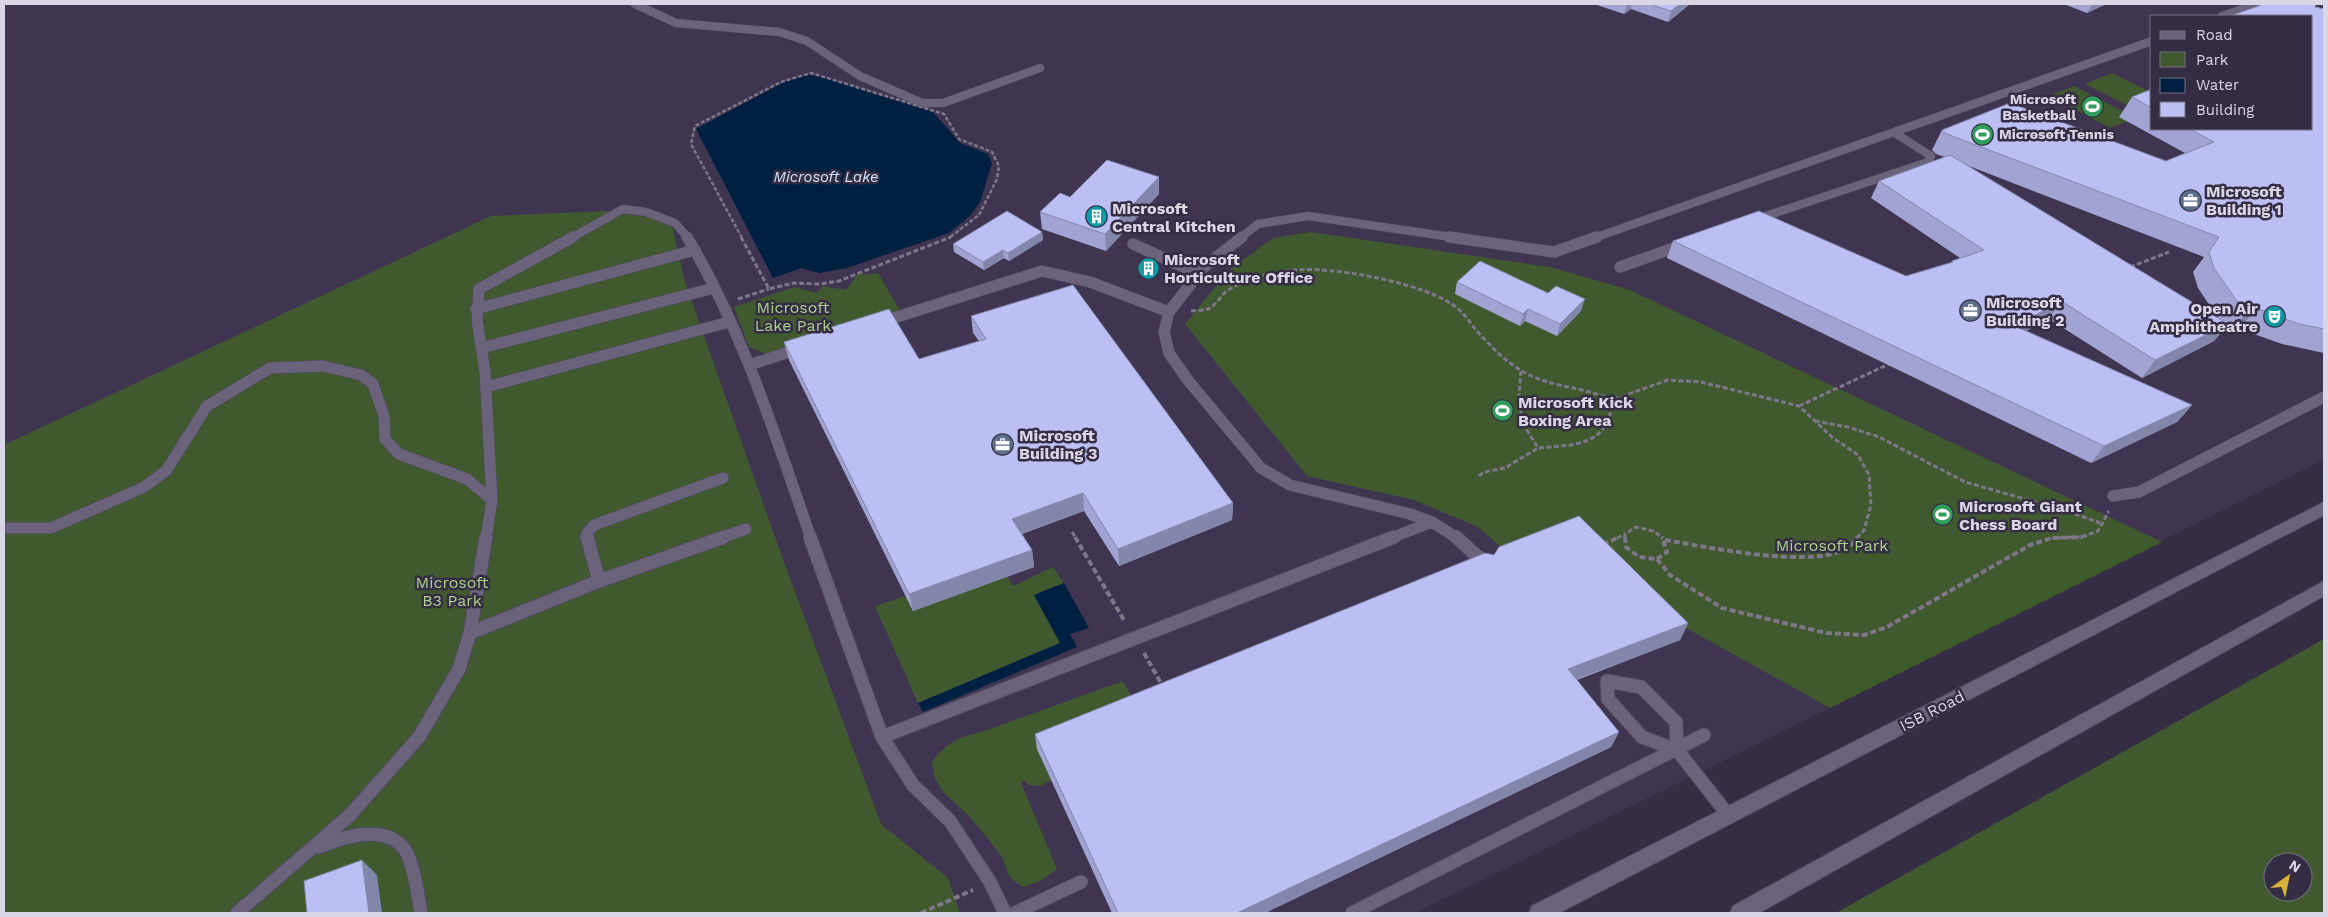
<svg xmlns="http://www.w3.org/2000/svg" width="2328" height="917" font-family="'Work Sans',sans-serif">
  <rect width="100%" height="100%" fill="#352d43"/>
  <path fill="#3f3551" fill-rule="evenodd" d="M4,4H2324V459L1830,708L1415,913H4ZM2152,16H2312V129H2152Z"/>
  <path fill="#41592e" fill-rule="evenodd" d="M2112,73L2152,93L2147,115L2085,84Z
    M2074,86L2136,118L2110,128L2049,96Z
    M607,211L671,221L685,282L781,554L881,824L948,878L960,913H4V445L491,216Z
    M1311,232L1550,267L1630,290L2162,542L1830,708L1677,623L1503,549L1478,527L1414,500L1307,476L1185,324L1228,271L1273,238Z
    M878,273L900,311L767,354L749,347L734,307L795,287L816,293L823,286L846,290L857,275Z
    M1053,567L1064,583L1034,595L1060,643L918,703L875,606L906,596L913,611L1007,576L1013,586Z
    M2324,639V913H1836ZM2273,862H2303V892H2273Z
    M1123,681L1138,708L1052,780L1040,786L1029,785L1024,780L1021,783L1057,869L1040,881L1023,887L1010,878L1002,857L984,834L969,816L944,793L935,779L932,762C948,742 956,738 981,732Z"/>
  <path fill="#002042" d="M807,75L819,76L933,112L960,143L988,154L992,163L980,202L969,217L949,233L847,268L819,273L801,268L773,278L696,129L784,82Z
    M1064,583L1089,628L1070,634L1077,647L923,712L918,703L1060,643L1034,595Z"/>
  <g fill="none" stroke-linecap="round" stroke-linejoin="round">
    <defs>
      <path id="lane-far2" d="M635,4L676,23L779,32L807,41L860,76L922,103H943L1040,68
        M2222,16L2257,4
        M1754,220L1928,162L1931,156L1895,133
        M571,238L623,209L646,212L675,223L688,238
        M1240,238L1258,224L1308,216L1458,238
        M1594,238L2152,41"/>
      <path id="lane-far1" d="M687,237C743,330 775,436 811,538
        M1449,237L1554,252L1597,237
        M1133,244L1199,274
        M1620,267L1685,244
        M476,309L695,250
        M1169,312L1204,267L1242,237
        M881,322L1042,271L1090,282L1169,312L1164,332L1169,353L1187,379L1261,468L1290,485L1410,514L1432,522L1391,538
        M481,348L714,288
        M749,365L802,348
        M486,387L729,322
        M2113,496L2139,492L2324,397
        M492,500L485,372L477,320L479,289L573,237
        M1432,522L1457,538
        M4,528H51L144,487L166,471L207,406L270,368L323,366L361,375L373,384L384,416L385,439L399,454L467,479L492,500L486,538
        M587,538V533L594,525L723,478
        M720,538L746,529"/>
      <path id="lane" d="M587,537L599,581L724,537
        M810,537L882,737L913,785L950,821L990,882L1005,913
        M1456,537L1486,564
        M470,633L599,581
        M1607,681L1641,687L1676,722L1677,750L1642,737L1608,699Z
        M882,737L1394,537
        M1677,750L1729,816
        M319,847C343,837 386,823 405,850C414,863 418,896 421,913
        M237,913L350,815L419,737L459,669L470,633L486,537
        M1015,913L1081,882
        M1352,913L1704,735"/>
      <path id="secondary" d="M2324,502V515L1559,913H1529L1532,906Z
        M2324,581V596L1759,913H1730L1733,906Z"/>
    </defs>
    <use href="#lane-far2" stroke="#514b5e" stroke-width="9"/>
    <use href="#lane-far1" stroke="#514b5e" stroke-width="12"/>
    <use href="#lane" stroke="#514b5e" stroke-width="15"/>
    <use href="#secondary" stroke="#514b5e" stroke-width="2"/>
    <path stroke="#7e778a" stroke-width="2.5" stroke-dasharray="4 2" stroke-linecap="butt" d="M742,238L691,144L695,126L781,82L811,73L944,114L959,139L992,152L999,166L997,179L979,215L949,238"/>
    <path stroke="#7e778a" stroke-width="3" stroke-dasharray="5 2.5" stroke-linecap="butt" d="M741,237L769,289L793,283L820,284L839,281L951,237
      M2130,267L2169,252
      M738,299L769,289
      M1191,311C1196,310 1206,311 1210,308C1217,304 1221,295 1228,290C1248,278 1271,273 1293,270C1331,266 1428,283 1457,308C1465,314 1470,323 1477,331C1490,346 1505,361 1522,371C1550,388 1583,386 1612,400L1668,380L1701,382L1799,406L1833,438L1858,455L1869,475L1871,505L1864,530L1857,538
      M1521,371L1519,395L1522,422L1538,448C1575,445 1610,446 1612,400
      M1799,406L1889,364
      M1815,421L1848,427L1879,437L1965,482L2067,511L2100,523
      M1479,476L1484,472L1505,468L1538,448
      M1072,532L1076,538
      M1617,538L1625,534
      M1625,538V534L1636,527L1653,531L1663,538
      M2052,538L2082,537L2098,531L2109,511"/>
    <path stroke="#7e778a" stroke-width="4" stroke-dasharray="6 3" stroke-linecap="butt" d="M1075,537L1125,622
      M1625,537L1626,547L1639,557L1657,559
      M1665,540C1708,547 1805,568 1844,550C1850,548 1854,541 1858,537
      M1603,545L1619,537
      M1657,559L1670,575L1722,608L1826,633L1864,635L1887,627L2030,545L2052,538L2082,537
      M1657,559L1667,552L1662,537
      M1144,653L1163,687
      M921,913L973,890"/>
    <use href="#lane-far2" stroke="#6b627c" stroke-width="8"/>
    <use href="#lane-far1" stroke="#6b627c" stroke-width="11"/>
    <use href="#lane" stroke="#6b627c" stroke-width="13"/>
    <use href="#secondary" fill="#6b627c" fill-rule="evenodd"/>
  </g>
  <path fill="#a1a4d2" fill-rule="evenodd" d="M1594,4H1690L1668,22L1631,9L1624,14Z
    M2064,4H2106L2087,13Z
    M2315,7L2324,9V353L2282,344L2240,329L2229,334L2225,328L2214,341L2142,378L2049,319L2026,331L2192,405L2177,422L2091,463L1667,258L1673,241L1906,276L1951,263L1952,261L1960,258L1871,198L1879,181L1945,157L1936,154L1932,150L1942,130L2166,161L2185,153L2119,117L2132,97L2152,89V129H2312ZM1969,166L2204,257L2193,272L2198,288L2218,318Z
    M1159,194L1106,251L1042,229L1040,212L1070,197Z
    M1042,232L1043,240L1009,261L1004,258L984,270L954,252L953,244Z
    M1457,282L1581,311L1557,336L1525,321L1520,326L1455,294Z
    M971,316L1233,503L1232,520L1119,566L1084,511L1022,534L1032,550L1034,567L913,611L789,360L784,342L919,359L979,341L973,333Z
    M1688,623L1680,640L1577,680L1619,732L1611,747L1265,913H1112L1037,749L1035,734Z"/>
  <path fill="#8386ab" d="M1627,4H1632L1631,9L1624,14Z
    M1680,4H1690L1668,22L1671,11Z
    M2094,4H2106L2087,13L2092,5Z
    M1159,177V194L1106,251L1105,234Z
    M1042,232L1043,240L1009,261L1008,253Z
    M1003,250L1004,258L984,270L983,262Z
    M1585,299L1581,311L1557,336L1560,324Z
    M2061,301L2049,319L2003,343L2015,326Z
    M2256,308L2240,329L2229,334L2246,314Z
    M1528,309L1525,321L1520,326L1523,314Z
    M2228,324L2214,341L2142,378L2155,360Z
    M2192,405L2177,422L2091,463L2104,446Z
    M1083,493L1084,511L1015,536L1012,519Z
    M1233,503L1232,520L1119,566L1118,549Z
    M1032,550L1034,567L913,611L909,594Z
    M1688,623L1680,640L1561,685L1568,669Z
    M1619,732L1611,747L1265,913H1237Z
    M362,860L377,875L382,913H369Z"/>
  <path fill="#bbbff4" stroke="#8386ab" d="M1649,4H1680L1671,11Z
    M2264,4H2316L2315,7L2324,9V329L2299,324L2256,308L2246,314L2214,268L2209,252L2219,237L1947,134L1942,130L2010,103L2166,161L2214,142L2190,129H2312V16H2230Z
    M2152,89V108L2132,97Z
    M1950,155L2228,324L2155,360L2061,301L2015,326L2192,405L2104,446L1673,241L1759,211L1906,276L1953,262L1952,261L1984,250L1879,181Z
    M1107,160L1159,177L1105,234L1040,212L1060,193L1070,197Z
    M1007,211L1042,232L1008,253L1003,250L983,262L953,244Z
    M1480,261L1548,293L1556,286L1585,299L1560,324L1528,309L1523,314L1457,282Z
    M1073,285L1233,503L1118,549L1083,493L1012,519L1032,550L909,594L784,342L889,309L919,359L986,339L971,316Z
    M1579,516L1688,623L1568,669L1619,732L1237,913H1118L1035,734L1485,553L1494,555L1499,547Z
    M362,860L369,913H307L304,881Z"/>
  <defs>
    <symbol id="stadium-disc" viewBox="-11 -11 22 22"><circle r="9.5" fill="#2e9e5b" stroke="#352d43"/><path d="M0-5a6.5 5 0 1 0 0 10a6.5 5 0 1 0 0-10ZM-3.5-1.8h7v3.6h-7Z" fill="#fff"/></symbol>
    <symbol id="office-disc" viewBox="-11 -11 22 22"><circle r="9.5" fill="#5c6f8a" stroke="#352d43"/><path d="M-6-3h4V-5.5h4V-3h4V5H-6ZM-1-4.5V-3h2v-1.5ZM-6 0V1H6V0Z" fill="#fff"/></symbol>
    <symbol id="building-disc" viewBox="-11 -11 22 22"><circle r="9.5" fill="#0f9aa8" stroke="#352d43"/><path d="M-4-6H4V6H1V3H-1V6H-4ZM-2.5-4.3h1.7v1.8h-1.7ZM.8-4.3h1.7v1.8H.8ZM-2.5-1h1.7V.8h-1.7ZM.8-1h1.7V.8H.8Z" fill="#fff"/></symbol>
    <symbol id="theatre-disc" viewBox="-11 -11 22 22"><circle r="9.5" fill="#0f9aa8" stroke="#352d43"/><path d="M-5-5.5Q0-4 5-5.5V0Q5 5 0 6Q-5 5-5 0ZM-3.3-2.5H-1v1.5H-3.3ZM1-2.5H3.3v1.5H1ZM-2.8 1Q0 5.5 2.8 1Z" fill="#fff"/></symbol>
  </defs>
  <g fill-rule="evenodd">
    <use href="#stadium-disc" x="2080" y="94" width="25" height="25"/>
    <use href="#stadium-disc" x="1970" y="122" width="25" height="25"/>
    <use href="#office-disc" x="2178" y="188" width="25" height="25"/>
    <use href="#building-disc" x="1084" y="204" width="25" height="25"/>
    <use href="#building-disc" x="1136" y="256" width="25" height="25"/>
    <use href="#office-disc" x="1958" y="298" width="25" height="25"/>
    <use href="#theatre-disc" x="2262" y="304" width="25" height="25"/>
    <use href="#stadium-disc" x="1490" y="398" width="25" height="25"/>
    <use href="#office-disc" x="990" y="432" width="25" height="25"/>
    <use href="#stadium-disc" x="1930" y="502" width="25" height="25"/>
  </g>
  <g text-anchor="middle" dominant-baseline="central" stroke-width="5" stroke-linejoin="round" paint-order="stroke">
    <g font-size="14" font-weight="bold" fill="#dbd6e5" stroke="#352d43" text-anchor="end">
      <text x="2076" y="99">Microsoft<tspan x="2076" dy="16">Basketball</tspan></text>
      <text x="1999" y="134" text-anchor="start">Microsoft Tennis</text>
    </g>
    <g font-size="15" font-style="italic" fill="#cfe5fe" stroke="#352d43">
      <text x="826" y="177">Microsoft Lake</text>
    </g>
    <g font-size="16" font-weight="bold" fill="#dbd6e5" stroke="#352d43" text-anchor="start">
      <text x="2206" y="191">Microsoft<tspan x="2206" dy="18">Building 1</tspan></text>
      <text x="1112" y="208">Microsoft<tspan x="1112" dy="18">Central Kitchen</tspan></text>
      <text x="1164" y="259">Microsoft<tspan x="1164" dy="18">Horticulture Office</tspan></text>
      <text x="1986" y="302">Microsoft<tspan x="1986" dy="18">Building 2</tspan></text>
      <text x="2258" y="308" text-anchor="end">Open Air<tspan x="2258" dy="18">Amphitheatre</tspan></text>
      <text x="1518" y="402">Microsoft Kick<tspan x="1518" dy="18">Boxing Area</tspan></text>
      <text x="1019" y="435">Microsoft<tspan x="1019" dy="18">Building 3</tspan></text>
      <text x="1959" y="506">Microsoft Giant<tspan x="1959" dy="18">Chess Board</tspan></text>
    </g>
    <g font-size="16" fill="#aad28b" stroke="#352d43">
      <text x="793" y="307">Microsoft<tspan x="793" dy="18">Lake Park</tspan></text>
      <text x="1832" y="545">Microsoft Park</text>
      <text x="452" y="582">Microsoft<tspan x="452" dy="18">B3 Park</tspan></text>
    </g>
    <g font-size="16" fill="#dbd6e5" stroke="#352d43">
      <text transform="translate(1932 711) rotate(-27)">ISB Road</text>
    </g>
  </g>
  <rect width="2328" height="917" fill="none" stroke="#dbd6e5" stroke-width="10"/>
  <rect x="2150" y="15" width="162" height="115" fill="#352d43" stroke="#777184"/>
  <rect x="2160" y="31" width="25" height="8" fill="#6b627c" stroke="#777184"/>
  <text x="2196" y="40" font-size="15" fill="#dbd6e5">Road</text>
  <rect x="2160" y="52" width="25" height="15" fill="#41592e" stroke="#777184"/>
  <text x="2196" y="65" font-size="15" fill="#dbd6e5">Park</text>
  <rect x="2160" y="78" width="25" height="15" fill="#002042" stroke="#777184"/>
  <text x="2196" y="90" font-size="15" fill="#dbd6e5">Water</text>
  <rect x="2160" y="102" width="25" height="15" fill="#bbbff4" stroke="#777184"/>
  <text x="2196" y="115" font-size="15" fill="#dbd6e5">Building</text>
  <g transform="translate(2288 877) rotate(33)"><circle r="24" fill="#352d43" stroke="#777184"/>
  <path d="M0-4L9 19L0 12L-9 19Z" fill="#d9b334"/>
  <text y="-8" font-size="14" font-weight="bold" text-anchor="middle" fill="#dbd6e5">N</text>
  </g>
</svg>
